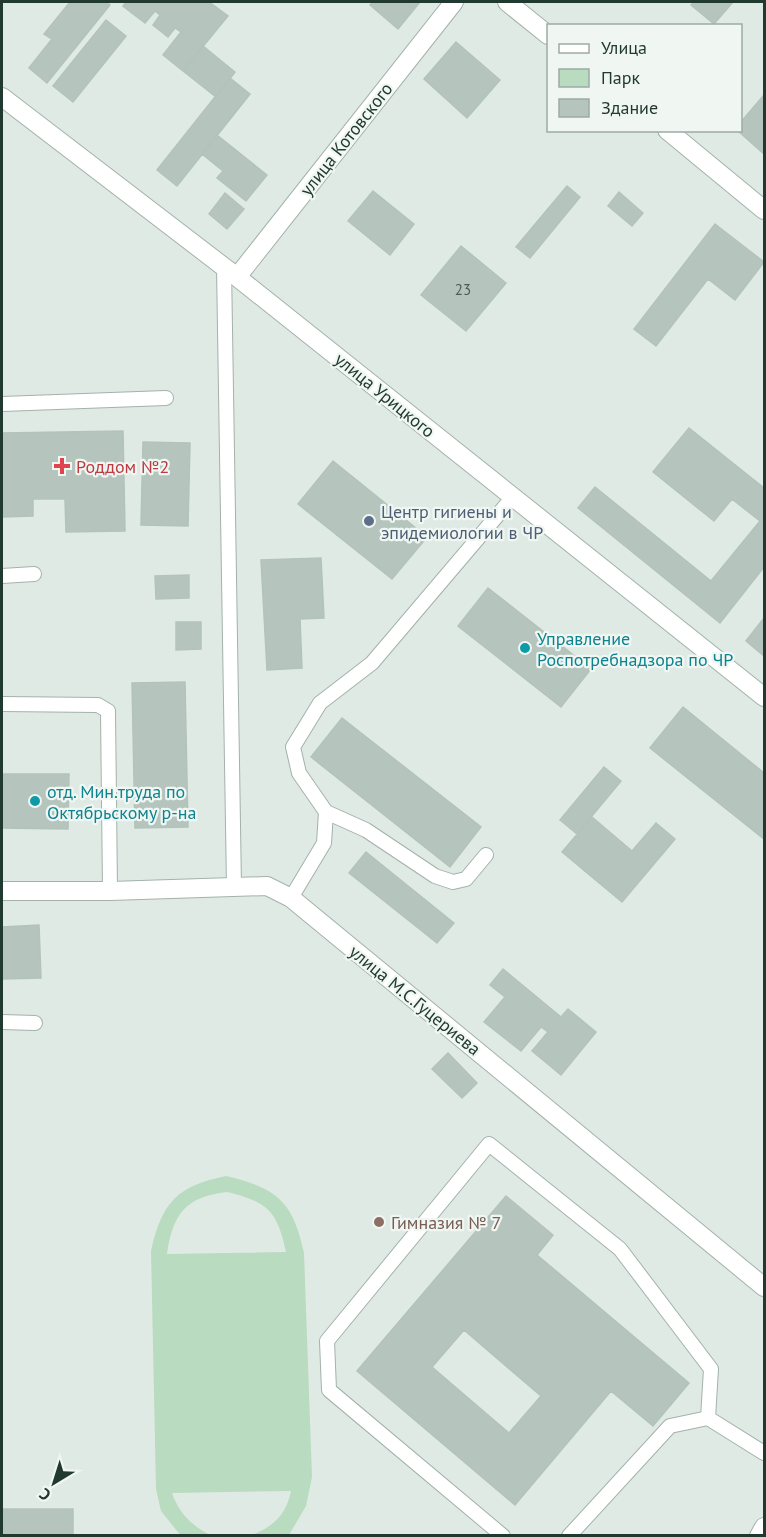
<svg xmlns="http://www.w3.org/2000/svg" width="766" height="1537" font-family="'PT Sans',sans-serif">
  <rect width="100%" height="100%" fill="#e0eae5"/>
  <path fill="#b9dbbf" fill-rule="evenodd" d="M226,1176C277,1188 293,1201 304,1253L312,1477L306,1506L289,1535H252C274,1526 286,1515 291,1491L172,1493C179,1513 191,1525 210,1535L181,1536L161,1511L156,1489L151,1251C162,1202 177,1186 226,1176ZM227,1192C268,1202 277,1211 286,1252L167,1254C173,1213 186,1197 227,1192Z"/>
  <path fill="#b5c5bd" stroke="#b2c3bb" stroke-width="1.5" fill-rule="evenodd" d="M70,2H106L110,5L47,83L29,68L52,39L44,34Z
    M126,2H209L228,16L183,71L163,55L181,32L175,28L168,37L153,25L160,15L155,11L145,23L123,6Z
    M373,2H420L398,29L370,5Z
    M694,2H733L714,24L691,5Z
    M106,20L126,36L73,102L53,86Z
    M456,42L500,80L467,118L424,79Z
    M203,46L235,72L216,97L183,71Z
    M230,78L250,94L177,186L157,170Z
    M763,96L764,97V154L737,130H740V123Z
    M217,135L267,175L246,201L217,178L223,171L202,154Z
    M567,186L580,197L530,258L516,247Z
    M373,191L414,224L390,255L348,221Z
    M619,192L643,213L632,226L608,206Z
    M225,193L244,209L227,229L209,214Z
    M715,224L764,262L735,300L708,279L656,346L634,329Z
    M461,246L506,283L466,331L421,295Z
    M689,428L764,488V560L762,563L764,567L720,623L578,508L595,487L711,581L760,521L732,499L714,521L653,472Z
    M123,431L125,531L66,532L65,499H33V516L2,517V433Z
    M143,442L190,443L188,526L141,525Z
    M333,461L427,537L392,579L298,504Z
    M321,558L324,618L300,619L302,668L267,670L261,560Z
    M189,575V598L156,599L155,576Z
    M488,588L591,669L561,707L458,626Z
    M764,618V656L746,641Z
    M176,622H201V649L176,650Z
    M185,682L188,827L135,828L132,683Z
    M683,707L764,773V839L650,748Z
    M342,718L481,827L450,867L311,757Z
    M604,767L621,781L577,834L560,820Z
    M2,774H69L68,829L2,828Z
    M592,817L632,851L656,823L675,839L622,902L562,852Z
    M366,852L454,923L437,943L349,873Z
    M39,925L41,978L2,979V927Z
    M503,969L561,1017L568,1009L596,1032L561,1075L532,1051L548,1032L541,1027L521,1051L484,1022L505,997L490,985Z
    M448,1053L477,1083L462,1098L432,1069Z
    M506,1196L553,1235L537,1255L689,1383L653,1426L611,1391L515,1505L357,1371ZM464,1330L541,1396L509,1433L432,1367Z
    M2,1509H73V1536H2Z"/>
  <g fill="none" stroke-linecap="round" stroke-linejoin="round">
    <defs>
      <path id="service" d="M224,267L234,887
        M2,404L166,398
        M2,576L34,574
        M2,704L98,705L108,711L110,891
        M326,812L366,830L435,876L453,882L466,879L486,855
        M291,898L324,843L326,812L299,773L293,747L320,703L372,663L513,497
        M2,1022L35,1023
        M503,1536L329,1390L327,1341L489,1144L620,1249L711,1369L708,1418
        M569,1536L670,1426L708,1418L764,1453"/>
      <path id="minor" d="M507,2L548,35
        M2,97L237,277L764,697
        M667,130L764,210
        M237,277L454,2
        M2,891H110L267,886L291,898L764,1287
        M759,1536L764,1527"/>
    </defs>
    <use href="#service" stroke="#a3b2ab" stroke-width="16"/>
    <use href="#minor" stroke="#a3b2ab" stroke-width="20"/>
    <use href="#service" stroke="#fff" stroke-width="14"/>
    <use href="#minor" stroke="#fff" stroke-width="18"/>
  </g>
  <path fill="#e0444e" stroke="#f0f7f3" stroke-width="2" d="M59 457h6v6h6v6h-6v6h-6v-6h-6v-6h6z"/>
  <circle fill="#5c6f8a" stroke="#f0f7f3" stroke-width="2" cx="369" cy="521" r="6"/>
  <g fill="#0f9aa8" stroke="#f0f7f3" stroke-width="2">
    <circle cx="525" cy="648" r="6"/>
    <circle cx="35" cy="801" r="6"/>
  </g>
  <circle fill="#8d6e63" stroke="#f0f7f3" stroke-width="2" cx="379" cy="1222" r="6"/>
  <g text-anchor="middle" dominant-baseline="central" stroke-width="4.5" stroke-linejoin="round" paint-order="stroke">
    <g font-size="15" fill="#465d54">
      <text x="463" y="289">23</text>
    </g>
    <g font-size="18" fill="#213a31" stroke="#f0f7f3">
      <text transform="translate(346 139) rotate(-52)">улица Котовского</text>
      <text transform="translate(385 395) rotate(39)">улица Урицкого</text>
      <text transform="translate(415 1000) rotate(39)">улица М.С.Гуцериева</text>
    </g>
    <g font-size="18" fill="#be3a42" stroke="#f0f7f3" text-anchor="start">
      <text x="76" y="466">Роддом №2</text>
    </g>
    <g font-size="18" fill="#4e5e75" stroke="#f0f7f3" text-anchor="start">
      <text x="381" y="511">Центр гигиены и<tspan x="381" dy="21">эпидемиологии в ЧР</tspan></text>
    </g>
    <g font-size="18" fill="#0d838f" stroke="#f0f7f3" text-anchor="start">
      <text x="537" y="638">Управление<tspan x="537" dy="21">Роспотребнадзора по ЧР</tspan></text>
      <text x="47" y="791">отд. Мин.труда по<tspan x="47" dy="21">Октябрьскому р-на</tspan></text>
    </g>
    <g font-size="18" fill="#785e54" stroke="#f0f7f3" text-anchor="start">
      <text x="391" y="1222">Гимназия № 7</text>
    </g>
  </g>
  <rect width="766" height="1537" fill="none" stroke="#213a31" stroke-width="6"/>
  <rect x="547" y="24" width="195" height="108" fill="#f0f7f3" stroke="#9daba5" stroke-width="1.5"/>
  <rect x="559" y="44" width="30" height="9" fill="#ffffff" stroke="#9daba5" stroke-width="1.5"/>
  <text x="601" y="54" font-size="18" fill="#213a31">Улица</text>
  <rect x="559" y="69" width="30" height="18" fill="#b9dbbf" stroke="#9daba5" stroke-width="1.5"/>
  <text x="601" y="84" font-size="18" fill="#213a31">Парк</text>
  <rect x="559" y="99" width="30" height="18" fill="#b5c5bd" stroke="#9daba5" stroke-width="1.5"/>
  <text x="601" y="114" font-size="18" fill="#213a31">Здание</text>
  <g transform="translate(54 1483) rotate(218)" stroke="#f0f7f3" stroke-width="4.5" paint-order="stroke">
  <path d="M0-4.5L10 22L0 15L-10 22Z" fill="#213a31"/>
  <text y="-9" font-size="16" font-weight="bold" text-anchor="middle" fill="#213a31">С</text>
  </g>
</svg>
